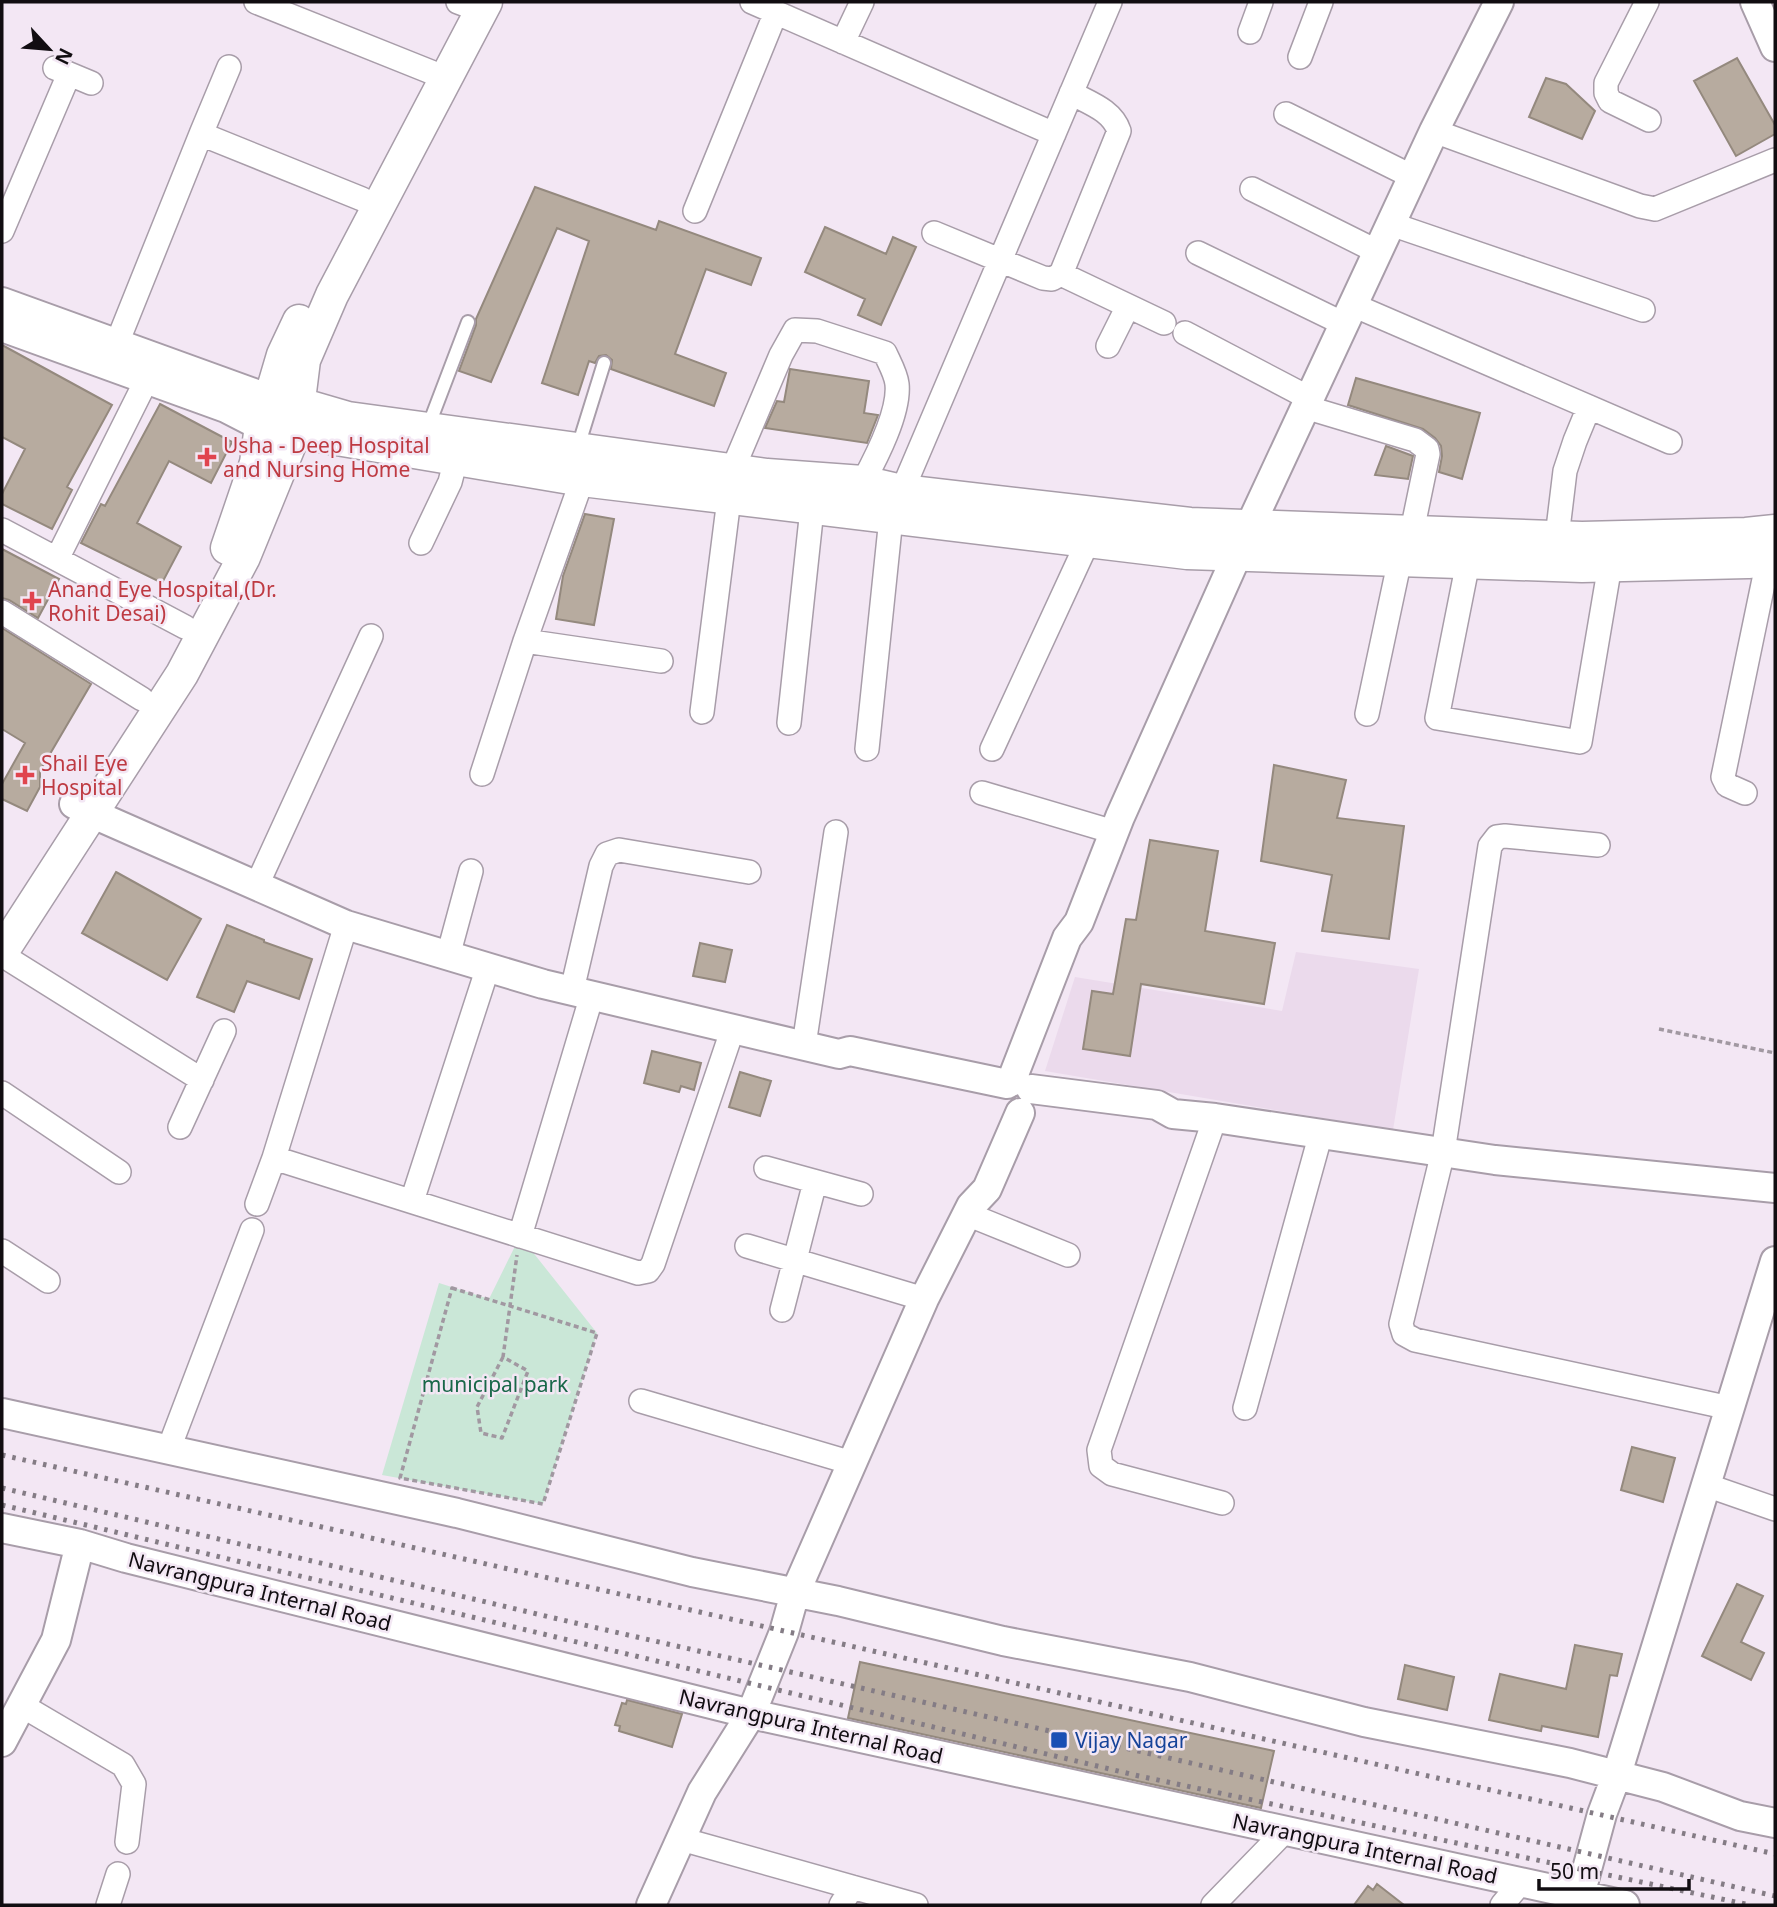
<svg xmlns="http://www.w3.org/2000/svg" width="1777" height="1907" font-family="'Noto Sans',sans-serif">
  <rect width="100%" height="100%" fill="#f3e7f4"/>
  <path fill="#ebdaec" d="M1296,952L1419,969L1393,1130L1045,1071L1075,977L1282,1011Z"/>
  <path fill="#cae7d7" d="M520,1236L597,1333L543,1504L382,1475L439,1283L489,1299Z"/>
  <path fill="#b7ab9f" stroke="#94897e" stroke-width="2" d="M1737,58L1775,125V134L1736,156L1694,81Z
    M1546,78L1566,84L1595,111L1582,139L1529,117Z
    M535,187L656,230L659,221L761,258L751,285L706,269L675,354L726,373L714,406L611,369L612,360L606,355L599,356L595,363L589,361L578,395L542,383L589,241L557,228L491,382L459,371L476,325V319Z
    M825,227L886,254L893,237L916,247L881,325L858,315L865,299L805,272Z
    M2,345L112,405L67,487L72,490L52,529L2,504V494L25,449L2,437Z
    M790,369L869,381L864,413L878,415L867,443L765,428L777,401L784,402Z
    M1356,378L1480,413L1462,479L1439,472L1442,456L1441,446L1435,438L1423,429L1348,405Z
    M160,404L232,442L211,483L169,461L137,523L181,547L162,583L81,543L101,504L105,506Z
    M1386,446L1413,456L1408,479L1375,475Z
    M585,514L614,519L594,625L556,619L563,576Z
    M2,549L59,579L38,618L9,600L2,598Z
    M2,628L91,684L40,771V787L27,811L2,799V784L25,743L2,729Z
    M1274,765L1346,780L1337,818L1404,826L1389,939L1322,931L1332,875L1261,861Z
    M1150,840L1218,851L1205,931L1275,943L1264,1004L1141,984L1130,1056L1083,1049L1092,991L1113,994L1126,919L1136,920Z
    M116,872L201,919L167,980L82,933Z
    M227,925L264,940V942L312,959L299,999L247,981L234,1012L197,997Z
    M700,943L732,950L725,982L693,976Z
    M652,1051L701,1063L694,1090L681,1086L679,1092L644,1083Z
    M740,1072L771,1081L760,1116L729,1107Z
    M1632,1447L1675,1458L1663,1502L1621,1490Z
    M1737,1584L1763,1596L1741,1642L1764,1653L1751,1680L1702,1656Z
    M1575,1645L1622,1654L1617,1676L1610,1675L1598,1737L1542,1726L1541,1731L1489,1720L1500,1674L1566,1689Z
    M860,1662L1274,1751L1261,1808L848,1718Z
    M1405,1665L1454,1677L1447,1710L1398,1699Z
    M627,1700L682,1714L672,1747L619,1731L620,1726L615,1725L622,1703L626,1704Z
    M1377,1884L1404,1905H1354L1368,1886L1373,1890Z"/>
  <g fill="none" stroke-linecap="round" stroke-linejoin="round">
    <defs>
      <path id="service" d="M428,427L468,322
        M577,450L604,363"/>
      <path id="minor" d="M256,2L431,72
        M458,2L466,5
        M752,2L1054,134
        M1647,2L1606,83V93L1610,101L1649,120
        M1250,32L1261,2
        M843,42L862,2
        M1300,57L1321,2
        M55,68L91,83
        M1286,114L1413,177
        M1434,131L1640,206L1655,209L1775,160
        M201,134L229,67
        M1252,189L1378,252
        M695,211L776,12
        M1391,224L1643,310
        M2,231L69,74
        M934,233L1043,278L1052,279L1061,274L1119,131C1112,110 1089,103 1071,93
        M1198,253L1344,324
        M1061,274L1164,323
        M1353,305L1670,442
        M1185,333L1309,398
        M117,343L201,134L362,199
        M1108,346L1128,306
        M1305,407L1415,440L1427,449L1428,454L1412,531
        M732,471L781,355L795,330L817,331L885,353C889,362 896,374 897,384C900,412 876,458 863,482
        M902,491L1110,2
        M2,530L185,627
        M1557,537L1565,471L1575,441L1589,407
        M421,543L450,482L456,459
        M57,559L147,379
        M1468,562L1437,718L1580,742L1610,565
        M2,612L142,699
        M525,641L661,661
        M702,712L729,499
        M1367,714L1400,559
        M789,723L812,509
        M867,749L891,518
        M992,749L1088,541
        M482,774L525,641L582,480
        M982,793L1114,832
        M1745,793L1727,785L1723,777L1768,560
        M1598,845L1505,836L1497,837L1490,846L1443,1152L1401,1324L1404,1334L1415,1340L1730,1408
        M256,887L371,636
        M346,925L274,1158L638,1273L648,1271L653,1264L733,1028
        M2,955L202,1080
        M448,956L471,871
        M572,990L601,866L607,854L619,850L749,872
        M804,1045L836,832
        M2,1093L119,1172
        M1215,1118L1099,1450L1101,1466L1112,1474L1222,1503
        M180,1127L224,1031
        M766,1168L861,1194
        M412,1201L488,967
        M257,1204L274,1158
        M967,1214L1068,1255
        M520,1236L592,995
        M747,1246L924,1299
        M2,1251L48,1281
        M782,1310L815,1182
        M641,1401L852,1463
        M1245,1408L1321,1133
        M168,1451L252,1230
        M1706,1485L1775,1509
        M21,1705L123,1765L134,1784L127,1842
        M681,1839L916,1905
        M108,1905L118,1874
        M841,1905L852,1887
        M1213,1905L1285,1831
        M1502,1905L1522,1881"/>
      <path id="tertiary" d="M1755,2L1775,47
        M2,302L270,399
        M2,327L226,408L261,426
        M74,804L91,813L346,925L543,984L839,1054L850,1051L1007,1084
        M1011,1082L1067,938L1079,922L1120,817L1250,526L1434,131L1499,2
        M1031,1089L1157,1105L1173,1114L1215,1118L1495,1160L1775,1188
        M2,1413L457,1513L692,1572L838,1601L1003,1641L1190,1677L1364,1722L1570,1763L1663,1787L1740,1816L1775,1823
        M2,1528L80,1544L126,1558L751,1714L1625,1905
        M2,1742L56,1640L80,1544
        M1580,1895L1602,1814L1617,1774L1775,1261
        M651,1905L702,1792L751,1714L784,1632L795,1593L924,1299L971,1206L987,1189L1020,1113"/>
      <path id="secondary" d="M486,2L332,295L304,360L295,432L261,426L270,399L300,404L348,418L767,475L863,482L902,491L1190,524L1582,538L1746,534L1775,531
        M270,399L283,355L299,321
        M227,548L256,463L261,426
        M2,952L182,674L244,557L295,432L582,480L1187,553L1582,566L1748,562L1775,559"/>
    </defs>
    <use href="#service" stroke="#a89da9" stroke-width="16"/>
    <use href="#minor" stroke="#a89da9" stroke-width="26"/>
    <use href="#tertiary" stroke="#a89da9" stroke-width="32"/>
    <use href="#secondary" stroke="#a89da9" stroke-width="35"/>
    <path stroke="#a198a1" stroke-width="3.5" stroke-dasharray="5 3.5" stroke-linecap="butt" d="M1659,1029L1775,1053
      M452,1288L597,1333L543,1504L400,1478Z
      M503,1357L477,1407L481,1433L502,1438L528,1371L503,1357L517,1255"/>
    <use href="#service" stroke="#fff" stroke-width="12"/>
    <use href="#minor" stroke="#fff" stroke-width="23"/>
    <use href="#tertiary" stroke="#fff" stroke-width="28"/>
    <use href="#secondary" stroke="#fff" stroke-width="32"/>
    <path stroke="#847c85" stroke-width="5" stroke-dasharray="3.5 7" stroke-linecap="butt" d="M2,1455L1775,1854
      M2,1488L571,1622L1775,1896
      M2,1505L1139,1776L1750,1905"/>
  </g>
  <g fill="#e0444e" stroke="#f3e7f4" stroke-width="2.5">
    <path d="M203.5 446.5h7v7h7v7h-7v7h-7v-7h-7v-7h7z"/>
    <path d="M28.5 590.5h7v7h7v7h-7v7h-7v-7h-7v-7h7z"/>
    <path d="M21.5 764.5h7v7h7v7h-7v7h-7v-7h-7v-7h7z"/>
  </g>
  <rect fill="#1a4fb4" stroke="#f3e7f4" stroke-width="2.5" x="1050" y="1731" width="18" height="18" rx="3.5"/>
  <g text-anchor="middle" dominant-baseline="central" stroke-width="5" stroke-linejoin="round" paint-order="stroke">
    <g font-size="21" fill="#be3a42" stroke="#f3e7f4" text-anchor="start">
      <text x="223" y="445">Usha - Deep Hospital<tspan x="223" dy="24">and Nursing Home</tspan></text>
      <text x="48" y="589">Anand Eye Hospital,(Dr.<tspan x="48" dy="24">Rohit Desai)</tspan></text>
      <text x="41" y="763">Shail Eye<tspan x="41" dy="24">Hospital</tspan></text>
    </g>
    <g font-size="21" fill="#186748" stroke="#f3e7f4">
      <text x="495" y="1384">municipal park</text>
    </g>
    <g font-size="21" fill="#110d11" stroke="#f3e7f4">
      <text transform="translate(260 1591) rotate(14)">Navrangpura Internal Road</text>
      <text transform="translate(811 1726) rotate(13)">Navrangpura Internal Road</text>
      <text transform="translate(1365 1848) rotate(12)">Navrangpura Internal Road</text>
    </g>
    <g font-size="21" fill="#164399" stroke="#f3e7f4" text-anchor="start">
      <text x="1075" y="1740">Vijay Nagar</text>
    </g>
  </g>
  <rect width="1777" height="1907" fill="none" stroke="#110d11" stroke-width="7"/>
  <g transform="translate(49 49) rotate(116)" stroke="#f3e7f4" stroke-width="5" paint-order="stroke">
  <path d="M0-5L12 26L0 18L-12 26Z" fill="#110d11"/>
  <text y="-10" font-size="19" font-weight="bold" text-anchor="middle" fill="#110d11">N</text>
  </g>
  <path d="M1539 1879v10h150v-10" fill="none" stroke="#110d11" stroke-width="3.5"/>
  <text x="1550" y="1879" font-size="21" fill="#110d11" stroke="#f3e7f4" stroke-width="5" paint-order="stroke">50 m</text>
</svg>
